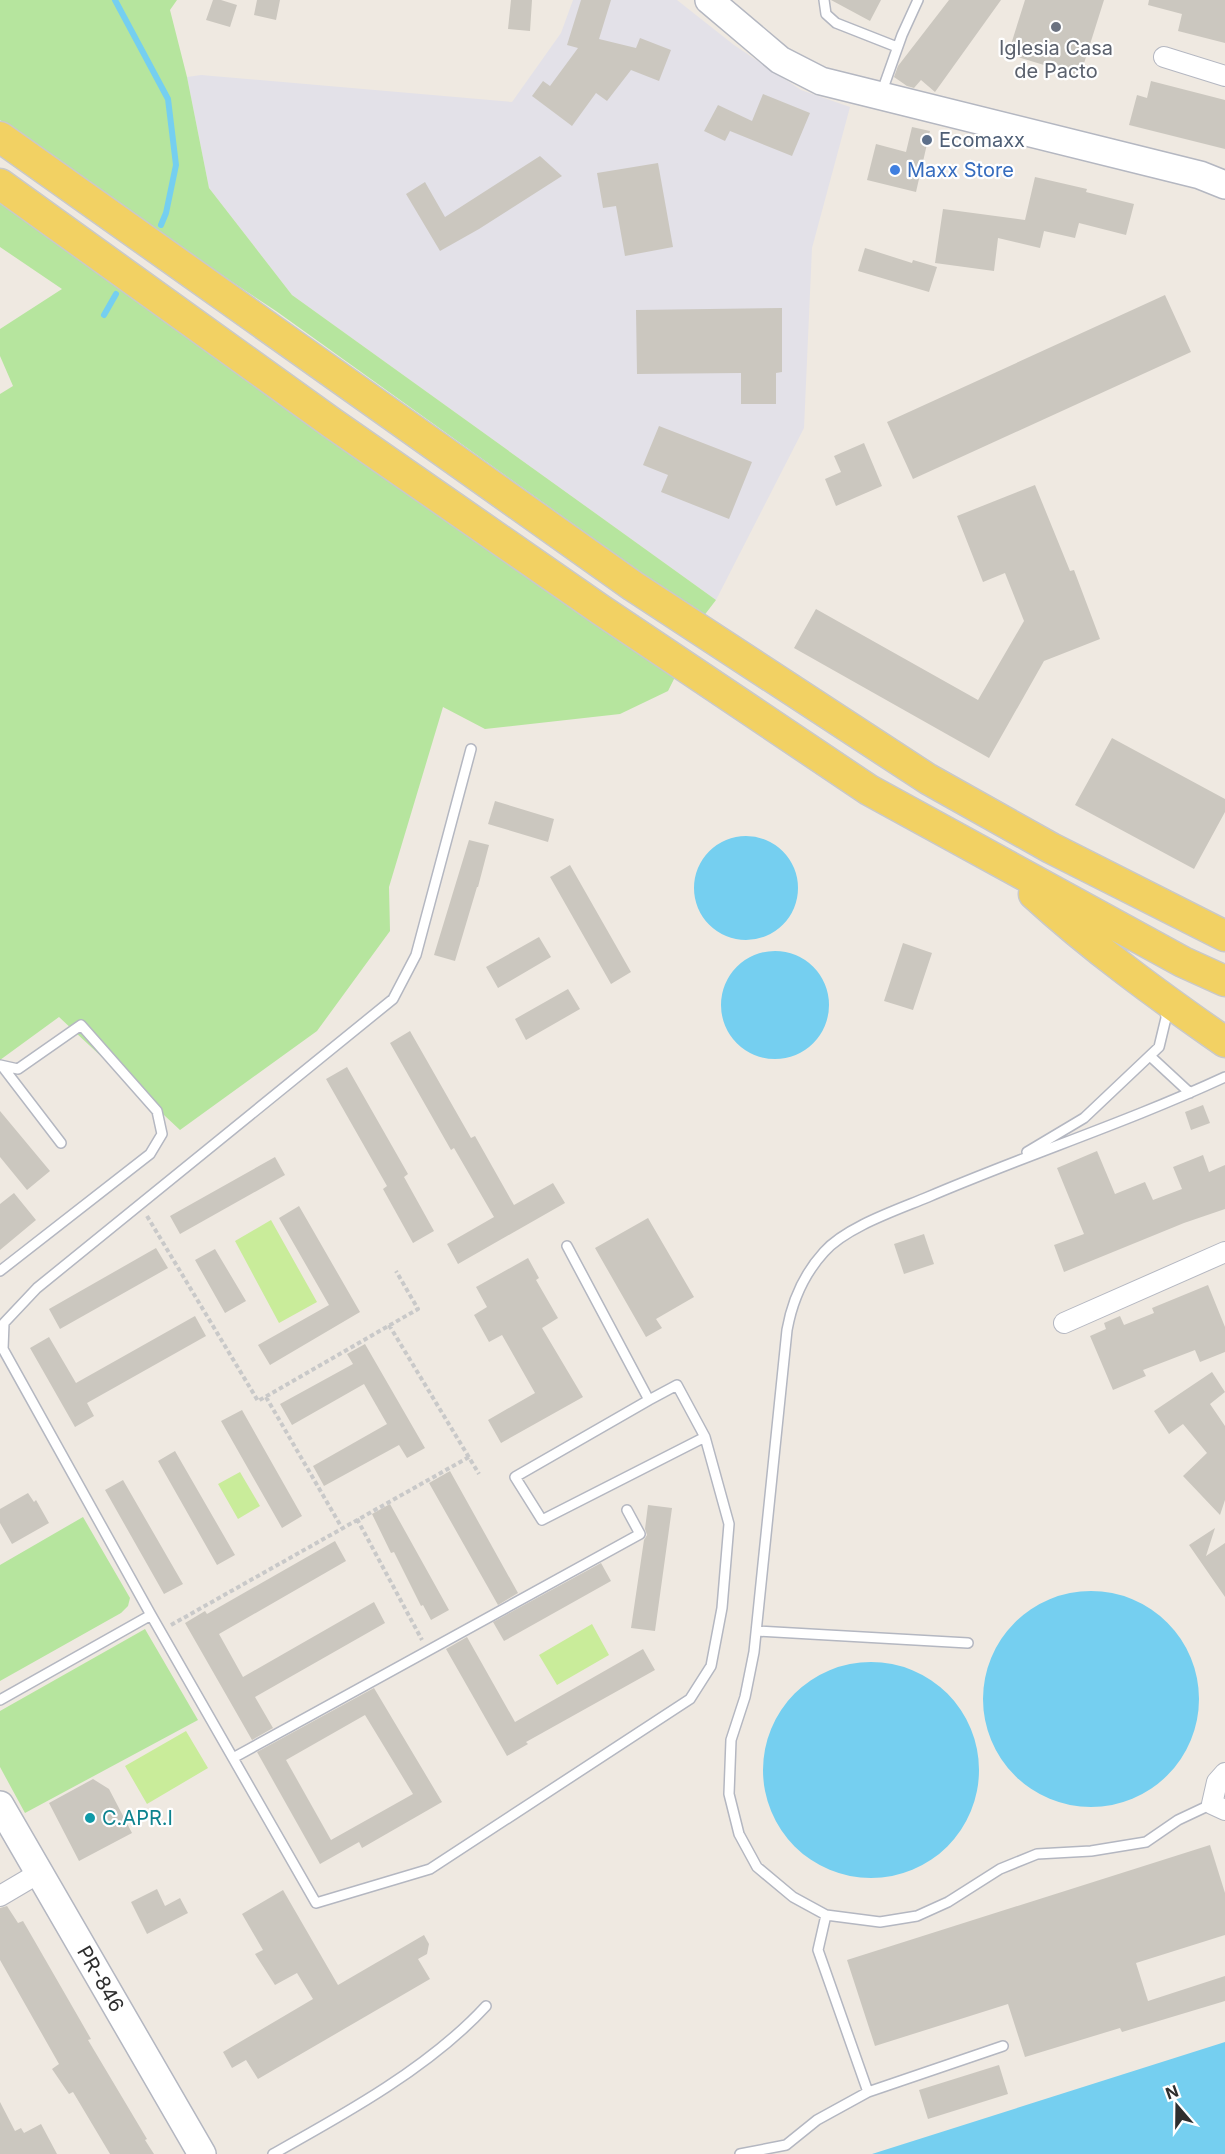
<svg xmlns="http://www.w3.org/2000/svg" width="1225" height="2154" font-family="Inter,sans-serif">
  <rect width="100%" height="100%" fill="#efe9e1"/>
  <path fill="#e3e1e8" d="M573,0H677L734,45L801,90L850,107L812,248L804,428L716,600L292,295L209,188L187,77L201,75L512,102L561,33Z"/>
  <path fill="#b6e59e" d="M0,0H177L170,10L187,77L209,188L292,295L716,600L703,617L276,311L136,218L0,120Z
    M0,203L675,677L668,691L620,714L485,729L443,707L389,887L390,931L317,1031L180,1130L59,1017L0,1060V394L13,386L0,356V329L62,289L0,247Z
    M83,1517L130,1598L128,1606L121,1613L0,1681V1565Z
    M145,1629L198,1720L25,1813L0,1767V1711Z"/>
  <path fill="#c9ec9a" d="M271,1220L317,1302L279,1323L235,1241Z
    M240,1472L260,1506L238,1519L218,1484Z
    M592,1624L609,1655L557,1685L539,1655Z
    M186,1731L208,1768L147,1804L125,1766Z"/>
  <path fill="#75cff0" d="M694 888a52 52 0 1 1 104 0a52 52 0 1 1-104 0Z
    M721 1005a54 54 0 1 1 108 0a54 54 0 1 1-108 0Z
    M983 1699a108 108 0 1 1 216 0a108 108 0 1 1-216 0Z
    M763 1770a108 108 0 1 1 216 0a108 108 0 1 1-216 0Z
    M1225,2042V2154H872Z"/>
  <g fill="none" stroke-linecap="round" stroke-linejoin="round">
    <path stroke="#75cff0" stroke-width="6" d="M115,0L168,99L176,165L166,213L161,225
      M104,315L116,294"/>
  </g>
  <path fill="#cbc7bf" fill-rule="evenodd" d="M213,0H221L237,5L230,27L206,20Z
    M257,0H280L276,20L254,15Z
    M511,0H532L530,31L508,29Z
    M581,0H611L599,39L636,48L640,38L671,50L659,81L631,70L607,101L596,93L572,126L532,96L543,81L550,86L578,48L567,45Z
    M831,0H881L870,21Z
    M949,0H1001L935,92L921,80L914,88L907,86L894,77L898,66Z
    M1025,0H1104L1080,76L1008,54Z
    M1149,0H1225V43L1178,31L1182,14L1148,5Z
    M1151,81L1225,100V149L1129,125L1137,95L1147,98Z
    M763,94L810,113L792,156L730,131L725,141L704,131L718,105L752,121Z
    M912,127L930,131L916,192L867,180L876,144L906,152Z
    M540,156L562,176L479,229L440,251L406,194L425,182L445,217Z
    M658,163L673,247L625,256L616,206L603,208L597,173Z
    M1035,177L1087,189L1086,192L1134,204L1126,235L1079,223L1075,238L1044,231L1040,248L998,238L994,271L935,263L943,209L1025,220Z
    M865,248L912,263L913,260L937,267L929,292L858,271Z
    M1165,295L1191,352L913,479L887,422Z
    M782,308V372L776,373V404H741V373L637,374L636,310Z
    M659,426L752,462L729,519L661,492L668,475L643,465Z
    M864,443L882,486L836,506L825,479L841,472L834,456Z
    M1035,485L1070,571L1074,570L1100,639L1044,661L989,758L794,648L816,609L978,700L1024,621L1005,573L983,582L957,516Z
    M1112,738L1225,799V812L1194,869L1075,805Z
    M495,801L554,819L548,842L488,824Z
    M469,840L489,845L478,887H477L455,961L434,955Z
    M570,865L631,972L611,984L550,877Z
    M539,937L551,957L498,988L486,967Z
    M903,943L932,953L913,1010L884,1001Z
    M568,989L580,1009L526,1040L515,1019Z
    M410,1031L471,1138L475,1136L514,1205L553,1183L565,1203L458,1264L447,1244L494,1217L454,1148L451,1150L390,1043Z
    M347,1067L408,1174L404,1177L434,1231L413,1243L383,1189L387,1186L326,1079Z
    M1203,1105L1210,1123L1191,1130L1185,1112Z
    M0,1111L50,1171L27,1190L0,1157Z
    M1097,1151L1115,1194L1145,1182L1153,1200L1182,1189L1173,1167L1203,1155L1209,1172L1225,1165V1209L1184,1223L1064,1272L1054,1245L1084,1234L1057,1168Z
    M275,1157L285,1175L180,1234L170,1216Z
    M14,1193L36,1220L0,1250V1204Z
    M299,1206L360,1312L270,1365L258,1345L329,1305L279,1218Z
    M648,1218L694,1297L656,1319L662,1328L646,1337L595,1248Z
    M924,1234L934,1264L904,1274L894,1244Z
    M156,1248L168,1268L60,1329L49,1309Z
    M215,1249L246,1301L225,1313L195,1260Z
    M528,1258L539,1278L536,1280L558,1318L542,1328L583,1397L501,1443L488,1420L535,1393L502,1335L489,1342L474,1315L487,1307L476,1287Z
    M1208,1285L1225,1327V1352L1200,1362L1195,1350L1143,1370L1146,1376L1113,1390L1090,1336L1106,1329L1104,1323L1120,1316L1124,1325L1154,1313L1152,1308Z
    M195,1316L206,1336L87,1403L94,1416L75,1427L30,1348L49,1337L76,1383Z
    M365,1344L425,1448L407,1458L399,1445L324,1486L313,1466L387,1424L364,1384L292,1425L280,1404L353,1364L347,1354Z
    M1212,1372L1225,1392L1210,1404L1225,1426V1500L1220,1515L1183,1476L1207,1453L1183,1424L1169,1434L1154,1411Z
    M242,1410L302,1516L282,1528L221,1421Z
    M175,1451L235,1555L217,1565L158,1461Z
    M450,1471L518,1593L498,1605L429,1483Z
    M123,1480L183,1584L164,1594L105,1490Z
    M28,1493L34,1502L36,1500L49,1523L12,1544L0,1523V1509Z
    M390,1504L449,1610L431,1620L423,1605L421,1606L394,1552L391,1553L372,1514Z
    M648,1505L672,1508L655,1631L631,1628L644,1540L647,1535L645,1529Z
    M1215,1528L1206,1556L1225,1543V1597L1189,1545Z
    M335,1541L346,1561L219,1634L243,1677L374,1602L385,1623L255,1697L273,1728L252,1740L185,1623L205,1611L207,1614Z
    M601,1563L611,1581L504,1641L493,1622Z
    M467,1637L515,1722L643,1649L655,1670L526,1742L528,1744L507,1756L446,1649Z
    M374,1688L442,1802L362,1848L359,1842L320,1864L257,1752ZM365,1715L413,1794L331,1840L286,1760Z
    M93,1779L109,1789L132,1833L79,1861L49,1803Z
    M1210,1845L1225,1893V1935L1136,1963L1148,2001L1225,1976V2001L1122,2032L1120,2028L1025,2057L1008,2004L875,2046L847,1960Z
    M157,1889L165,1906L180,1898L188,1913L147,1934L131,1902Z
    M283,1890L338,1985L424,1935L429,1944L427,1954L418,1959L430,1979L258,2079L246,2060L232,2068L223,2052L313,1999L297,1973L275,1985L255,1954L263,1950L242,1914Z
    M7,1906L18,1923L23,1921L34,1940L91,2039L88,2040L147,2139L145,2140L154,2154H110L73,2092L69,2094L52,2069L59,2064L0,1960V1908Z
    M999,2065L1008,2094L928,2119L919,2090Z
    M0,2102L15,2131L21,2128L24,2133L41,2124L57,2154H0Z"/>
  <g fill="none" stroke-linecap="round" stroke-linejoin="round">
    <defs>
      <path id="lane" d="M824,0L826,14L836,23L897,47
        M881,94L902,35L918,0
        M471,749L416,955L393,999L37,1288L4,1323L3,1349L151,1615L316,1903L430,1869L690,1699L711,1666L722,1608L729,1524L705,1437
        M1150,1056L1190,1093
        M0,1065L18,1069L81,1025L157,1111L162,1134L150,1154L0,1271
        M2,1066L61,1143
        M1027,1152L1084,1118L1159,1047L1166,1018L1165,1006
        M567,1246L649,1400L677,1385L705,1437L542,1520L515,1477L649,1400
        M757,1631L968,1643
        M0,1700L151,1615
        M233,1758L640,1534L627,1510
        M1212,1804L1178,1820L1146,1842L1091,1851L1037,1854L1000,1869L948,1902L917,1916L880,1922L826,1915L793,1897L757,1867L739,1834L729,1794L731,1740L745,1697L754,1652L787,1330C792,1302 804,1274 824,1252C846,1227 897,1210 928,1197C1026,1155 1128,1122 1225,1077
        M826,1915L818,1950L868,2092L1003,2046
        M273,2154C345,2114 430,2067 486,2006
        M740,2154L786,2145L817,2120L868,2092"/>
      <path id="street" d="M1164,57L1225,76
        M1064,1323L1225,1252
        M1225,1773L1217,1782L1212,1804L1225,1810
        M0,1896L39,1873"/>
      <g id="secondary">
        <path d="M709,0L780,60L821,81L1200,175L1225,185"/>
        <path id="s1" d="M0,1805L202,2154"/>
      </g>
      <path id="primary" d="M0,137L633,586L928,779L1051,848L1225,936
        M0,184L332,423L601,610L869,790L1183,962L1225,981
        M1034,894C1093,948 1159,996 1225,1042"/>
    </defs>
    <use href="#lane" stroke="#b4b7c1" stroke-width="12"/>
    <use href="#street" stroke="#b4b7c1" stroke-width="22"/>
    <use href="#secondary" stroke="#b4b7c1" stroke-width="30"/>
    <use href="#primary" stroke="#c9c9c9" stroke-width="33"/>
    <path stroke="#c9c9c9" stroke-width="4" stroke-dasharray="4.5 3" stroke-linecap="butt" d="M147,1216L258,1401L418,1309L396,1271
      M389,1325L479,1474
      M266,1397L342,1528
      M357,1519L422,1640
      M171,1625L469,1457"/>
    <use href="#lane" stroke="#fff" stroke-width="9"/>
    <use href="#street" stroke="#fff" stroke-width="20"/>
    <use href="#secondary" stroke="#fff" stroke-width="27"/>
    <use href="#primary" stroke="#f2d163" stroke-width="30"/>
  </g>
  <circle fill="#6b7280" stroke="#fff" stroke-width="2" cx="1056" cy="27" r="6"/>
  <circle fill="#5c6f8a" stroke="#fff" stroke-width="2" cx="927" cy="140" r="6"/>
  <circle fill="#3f7fe0" stroke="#fff" stroke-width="2" cx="895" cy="170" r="6"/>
  <circle fill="#0f9aa8" stroke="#fff" stroke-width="2" cx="90" cy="1818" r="6"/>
  <g text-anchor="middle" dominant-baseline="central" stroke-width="4.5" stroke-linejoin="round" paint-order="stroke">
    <g font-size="20" fill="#5b616d" stroke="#fff">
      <text x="1056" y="48">Iglesia Casa<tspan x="1056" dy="23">de Pacto</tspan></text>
    </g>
    <g font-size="20" fill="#4e5e75" stroke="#fff" text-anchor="start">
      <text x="939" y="140">Ecomaxx</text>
    </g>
    <g font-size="20" fill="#366cbe" stroke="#fff" text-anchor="start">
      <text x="907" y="170">Maxx Store</text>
    </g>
    <g font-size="20" fill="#0d838f" stroke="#fff" text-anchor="start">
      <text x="102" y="1818">C.APR.I</text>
    </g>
    <g font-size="20" fill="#2e2e2e" stroke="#fff">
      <text stroke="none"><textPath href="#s1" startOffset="201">PR-846</textPath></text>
    </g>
  </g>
  <g transform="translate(1177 2106) rotate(340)" stroke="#ffffff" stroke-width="4.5" paint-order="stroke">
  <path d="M0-4.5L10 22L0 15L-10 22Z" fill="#2e2e2e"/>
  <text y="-9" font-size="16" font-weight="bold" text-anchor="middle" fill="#2e2e2e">N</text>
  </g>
</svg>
